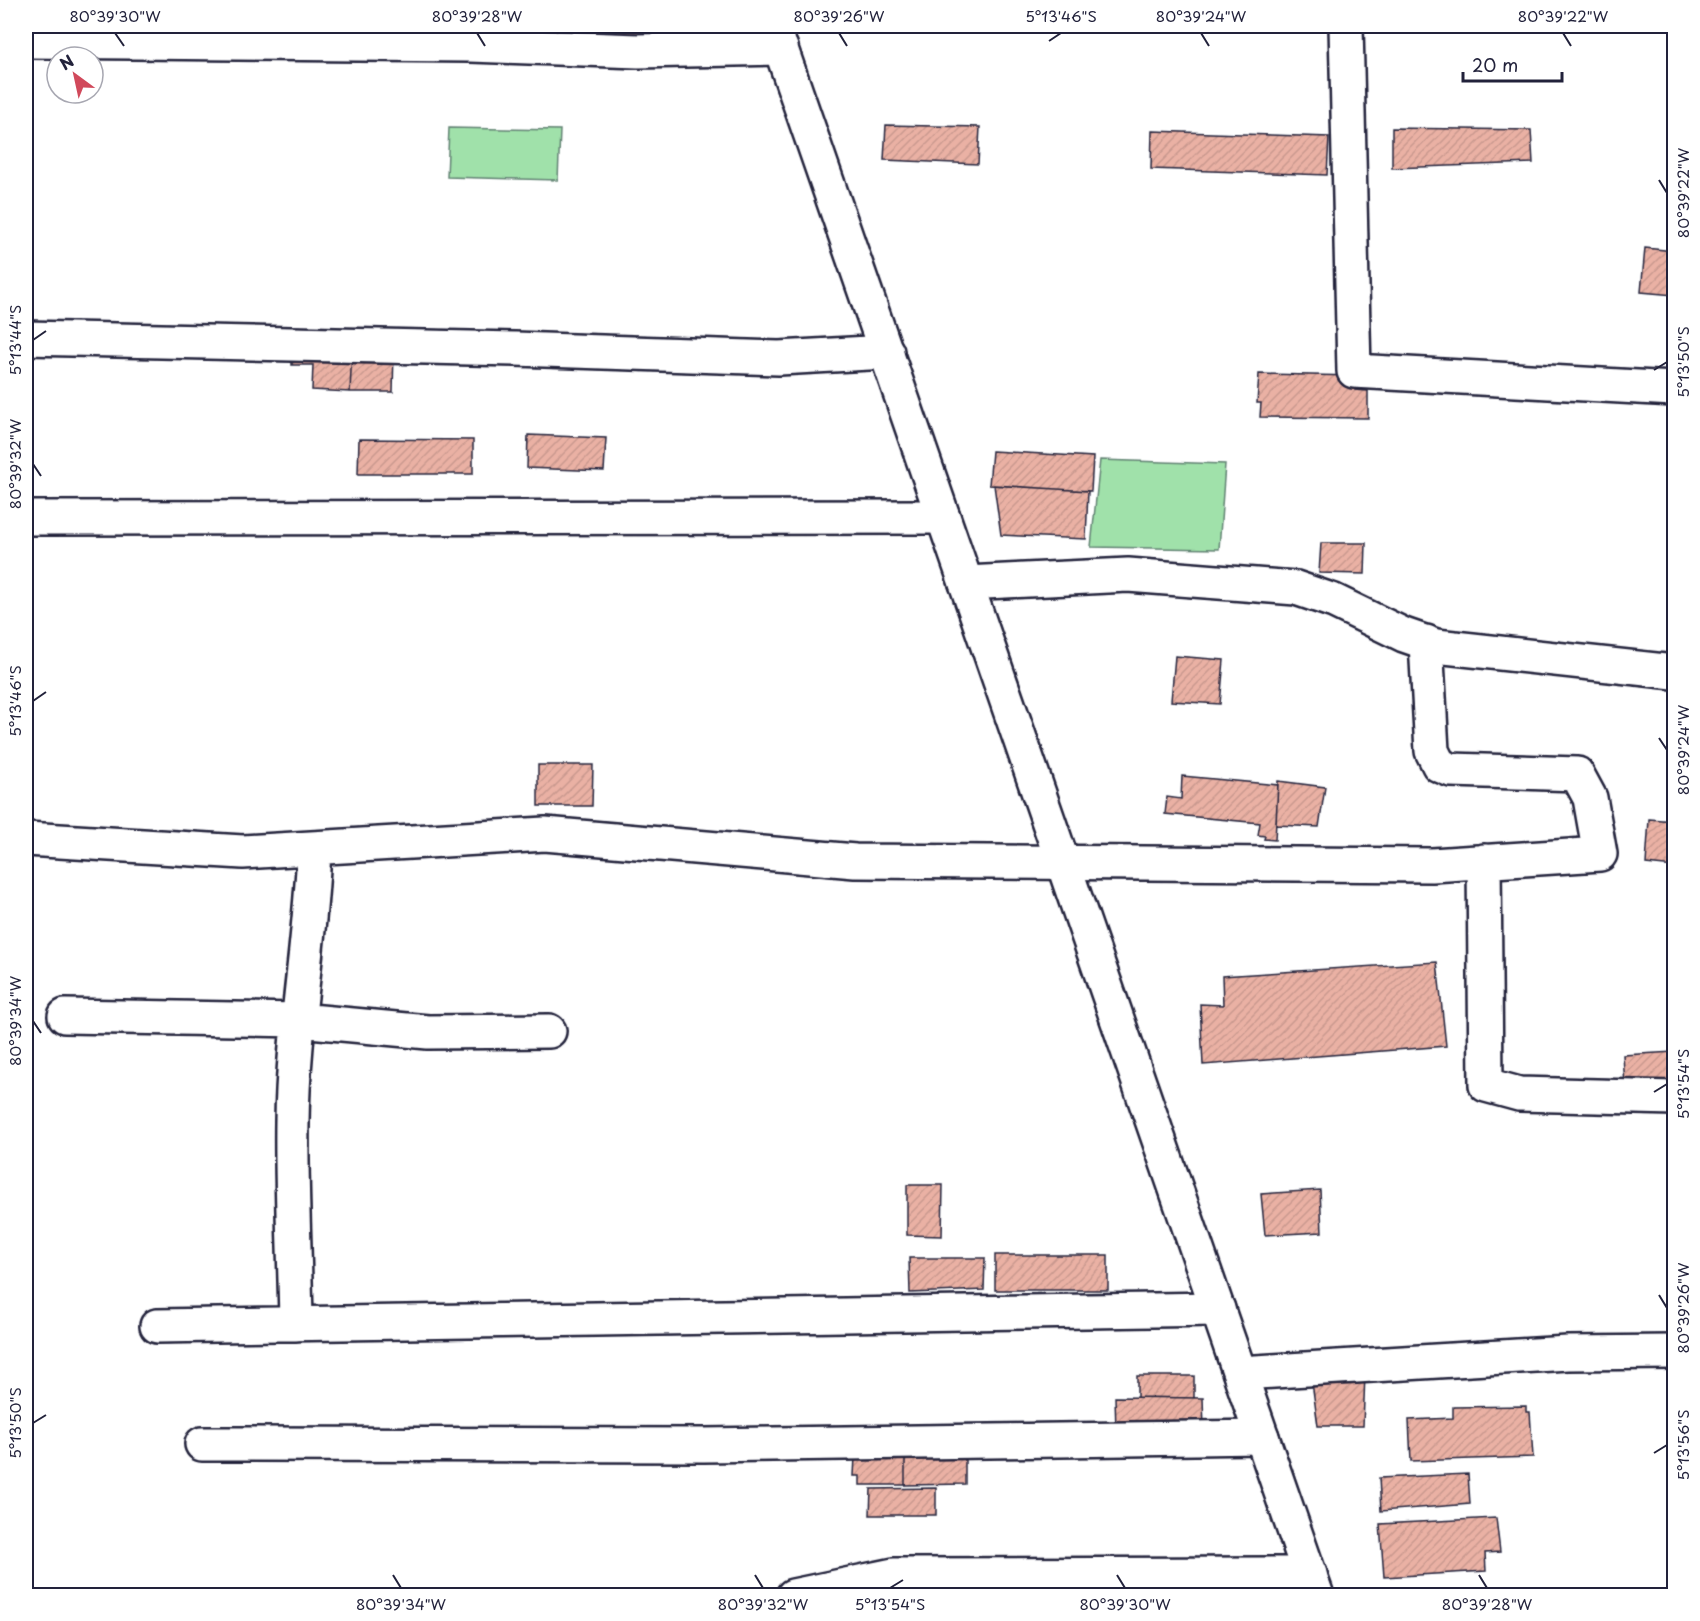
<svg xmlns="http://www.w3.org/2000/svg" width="1700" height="1621" font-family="'Playpen Sans',sans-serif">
  <defs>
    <pattern id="building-hatch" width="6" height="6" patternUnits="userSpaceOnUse" patternTransform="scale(1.5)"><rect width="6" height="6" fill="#eab1a4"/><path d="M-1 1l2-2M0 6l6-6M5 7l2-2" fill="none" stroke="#c8988e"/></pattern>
  </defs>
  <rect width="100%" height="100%" fill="#fff"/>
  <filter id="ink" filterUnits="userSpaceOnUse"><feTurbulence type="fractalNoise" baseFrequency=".0167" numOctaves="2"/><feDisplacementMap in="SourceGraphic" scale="12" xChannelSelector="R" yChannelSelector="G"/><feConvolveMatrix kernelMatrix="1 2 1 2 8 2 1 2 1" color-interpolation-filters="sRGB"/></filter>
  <g filter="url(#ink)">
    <path fill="#a0e1aa" stroke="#618272" stroke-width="1.5" d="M449,128L560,130L558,180L447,177Z
      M1100,460L1225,464L1219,549L1091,547Z"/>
    <path fill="url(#building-hatch)" stroke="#22223b" stroke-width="1.5" d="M584,26H617L616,45L583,44Z
      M617,26H683V43L616,45Z
      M683,26H725L724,43H683Z
      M886,125L980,127L978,164L884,160Z
      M1392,128L1531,130L1533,163L1392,168Z
      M1152,131L1329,137L1327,175L1151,169Z
      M1645,248L1674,251V295L1641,292Z
      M292,348L352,349L350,392L312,390L313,365H292Z
      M352,349L394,350L393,392H350Z
      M1259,374L1356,376L1355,390L1368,391V418L1260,417L1261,403H1257Z
      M528,435L606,438L604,471L527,468Z
      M359,439L473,440V474H358Z
      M992,451L1093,457L1091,491L989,485Z
      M994,485L1088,491L1086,539L1001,535Z
      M1321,543H1366L1365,574L1319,573Z
      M1175,656L1224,660L1220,704L1171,701Z
      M538,765H593L592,806H538Z
      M1182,776L1278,785L1275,840L1264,839L1265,836L1258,835L1260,823L1165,814L1167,797L1181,799Z
      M1278,781L1325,787L1319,827L1276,825Z
      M1649,819L1674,821V867L1646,864Z
      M1437,962L1446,1046L1203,1065L1200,1004L1223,1005L1222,976Z
      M1674,1052V1084L1625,1086L1623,1055Z
      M907,1185H943L942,1236L907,1235Z
      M1320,1190L1322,1232L1265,1235L1261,1194Z
      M995,1255H1108V1290H995Z
      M909,1258H985L984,1290L910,1293Z
      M1365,1374L1363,1426H1318L1311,1375Z
      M1137,1376H1194V1398L1137,1397Z
      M1115,1397L1203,1398L1204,1430H1116Z
      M1526,1406V1412H1530L1533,1457L1411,1461L1409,1420L1453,1418V1407Z
      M855,1457L905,1458V1485H860V1476H854Z
      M965,1457V1484L905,1485V1458Z
      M1468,1474L1470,1504L1381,1511L1379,1478Z
      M936,1488V1515H870L871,1489Z
      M1496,1518L1500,1552L1485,1553L1486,1571L1384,1577L1380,1524Z
      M1134,1580L1258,1581V1596H1133Z
      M948,1584H987V1596H947Z"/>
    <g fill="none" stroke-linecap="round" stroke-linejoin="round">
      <defs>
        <path id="minor" d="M1346,26L1354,371L1674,389
          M26,41L470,45L638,51L781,48
          M26,338L515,349L779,358L887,352
          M26,518L943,517
          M966,583L1128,575L1296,588L1334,601L1404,635L1436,646L1674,672
          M26,839L243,852L545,834L855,861L1432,865L1600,854L1590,798L1577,774L1451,770L1439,765L1432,751L1426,642
          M1484,861L1486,1085L1519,1094L1674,1098
          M65,1016L299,1020L428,1032L549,1031
          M296,1324C295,1256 291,1189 292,1122C293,1030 311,939 314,848
          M157,1326L1218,1309
          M1240,1373L1568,1353L1674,1352
          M202,1444L704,1445L1262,1437
          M793,1596L894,1575L1310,1574"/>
        <path id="major" d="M773,26L1317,1596"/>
      </defs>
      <use href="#minor" stroke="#22223b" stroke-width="38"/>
      <use href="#major" stroke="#22223b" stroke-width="38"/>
      <use href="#minor" stroke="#fff" stroke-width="33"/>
      <use href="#major" stroke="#fff" stroke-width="33"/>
    </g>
  </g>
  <path fill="none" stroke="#22223b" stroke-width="2" d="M115,33L124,46M477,33L485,46M839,33L847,46M1201,33L1209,46M1563,33L1571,46M1049,41L1061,33M1659,180L1667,193M33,340L46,331M1654,370L1667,362M33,464L41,476M33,701L46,692M1659,738L1667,750M33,1021L41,1033M1654,1092L1667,1084M1659,1295L1667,1308M33,1423L46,1415M1654,1453L1667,1445M393,1575L401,1588M755,1575L763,1588M1117,1575L1125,1588M1479,1575L1487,1588M890,1588L903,1580"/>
  <rect width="1700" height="1621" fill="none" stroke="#fff" stroke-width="66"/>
  <g transform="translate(75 75) rotate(327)"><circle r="28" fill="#ffffff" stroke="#a7a7b1" stroke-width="1.5"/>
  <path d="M0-4.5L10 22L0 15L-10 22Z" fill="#d1495b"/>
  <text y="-9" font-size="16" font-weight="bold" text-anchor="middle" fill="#22223b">N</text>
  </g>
  <path d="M1463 72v9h99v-9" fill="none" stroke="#22223b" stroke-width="3"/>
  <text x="1472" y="72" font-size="18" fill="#22223b" stroke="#ffffff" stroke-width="4.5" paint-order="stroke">20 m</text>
  <rect x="33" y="33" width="1634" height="1555" fill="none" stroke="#22223b" stroke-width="2"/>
  <g font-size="15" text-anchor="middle" fill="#22223b">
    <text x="115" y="22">80°39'30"W</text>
    <text x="477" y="22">80°39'28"W</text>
    <text x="839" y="22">80°39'26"W</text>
    <text x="1061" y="22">5°13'46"S</text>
    <text x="1201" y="22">80°39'24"W</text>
    <text x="1563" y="22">80°39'22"W</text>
    <text transform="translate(1684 193) rotate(-90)" y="5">80°39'22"W</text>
    <text transform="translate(16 340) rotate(-90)" y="5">5°13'44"S</text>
    <text transform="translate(1684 362) rotate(-90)" y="5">5°13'50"S</text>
    <text transform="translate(16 464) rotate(-90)" y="5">80°39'32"W</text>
    <text transform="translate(16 701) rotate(-90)" y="5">5°13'46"S</text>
    <text transform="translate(1684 750) rotate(-90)" y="5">80°39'24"W</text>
    <text transform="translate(16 1021) rotate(-90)" y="5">80°39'34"W</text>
    <text transform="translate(1684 1084) rotate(-90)" y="5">5°13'54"S</text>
    <text transform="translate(1684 1308) rotate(-90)" y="5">80°39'26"W</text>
    <text transform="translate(16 1423) rotate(-90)" y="5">5°13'50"S</text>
    <text transform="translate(1684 1445) rotate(-90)" y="5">5°13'56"S</text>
    <text x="401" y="1610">80°39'34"W</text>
    <text x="763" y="1610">80°39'32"W</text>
    <text x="890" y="1610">5°13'54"S</text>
    <text x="1125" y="1610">80°39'30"W</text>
    <text x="1487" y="1610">80°39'28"W</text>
  </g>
</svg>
